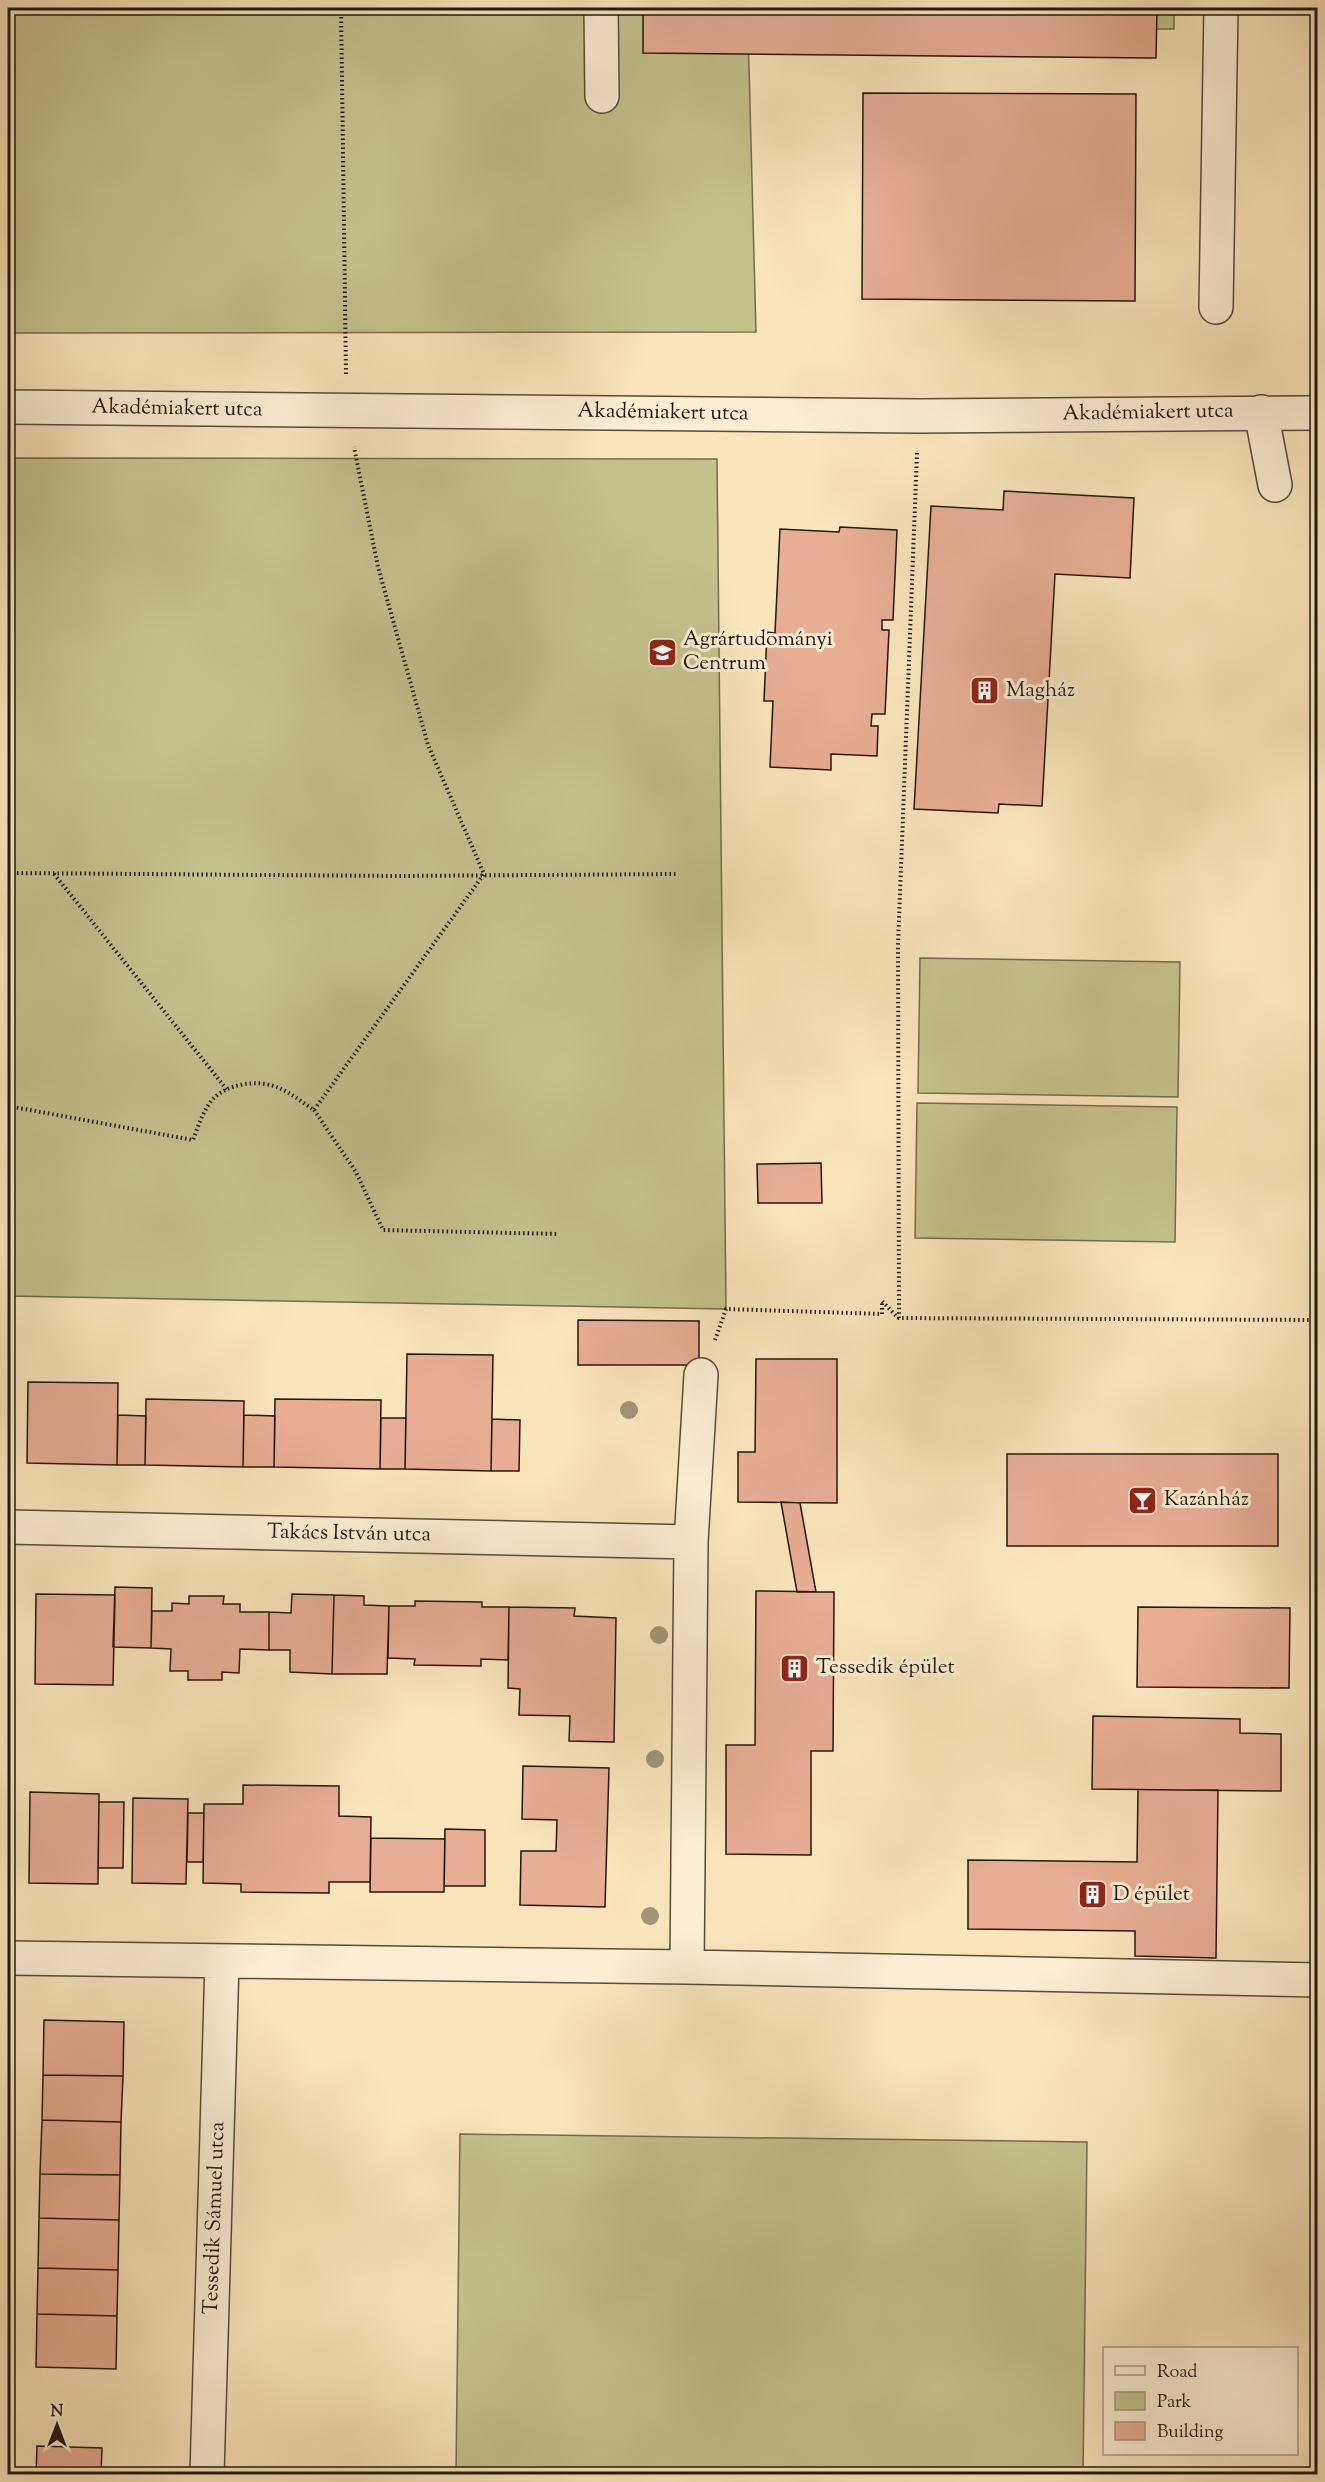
<svg xmlns="http://www.w3.org/2000/svg" width="1325" height="2482" font-family="'Sorts Mill Goudy',serif">
  <rect width="100%" height="100%" fill="#fae4bc"/>
  <filter id="stains"><feTurbulence type="fractalNoise" baseFrequency=".00333" numOctaves="4"/><feColorMatrix values="0 0 0 0 .2 0 0 0 0 .09 0 0 0 0 .02 0 0 0 .5 -.17"/></filter>
  <radialGradient id="worn" r=".72"><stop offset=".6" stop-color="#630" stop-opacity="0"/><stop offset="1" stop-color="#630" stop-opacity=".3"/></radialGradient>
  <path fill="#c3c28d" stroke="#726c4e" stroke-width="1.5" d="M8,8H1174V29H748L756,332L8,333Z
    M8,458L717,459L726,1309L8,1296Z
    M920,958L1180,962L1178,1097L918,1093Z
    M917,1103L1177,1107L1175,1242L915,1238Z
    M460,2134L1087,2142L1083,2474H456Z"/>
  <path fill="#e7ad95" stroke="#221710" stroke-width="1.5" d="M643,8H1157L1156,58L643,53Z
    M863,93L1136,94L1135,301L862,299Z
    M1004,491L1134,498L1130,578L1055,574L1042,806L999,804L998,813L914,809L931,506L1003,510Z
    M840,527L897,530L893,620H882V630H889L885,714H872L871,726H878L877,756L831,754V770L770,767L773,701H764L767,632L775,633L780,529L839,532Z
    M821,1163L822,1203H758L757,1164Z
    M578,1320L699,1321V1365H578Z
    M407,1354L493,1355L491,1471L405,1469Z
    M756,1359H837V1503L738,1502V1452H755Z
    M28,1382L118,1383L117,1465L27,1463Z
    M146,1399L244,1401L243,1467L145,1465Z
    M275,1399L381,1400L380,1469L274,1467Z
    M118,1415L146,1416L145,1465H117Z
    M244,1415L275,1416L274,1467H243Z
    M381,1418H406L405,1469H380Z
    M492,1419L520,1420L519,1471H491Z
    M1007,1454H1278V1546H1007Z
    M781,1502L800,1503L816,1592H797Z
    M115,1587L152,1588L151,1648L113,1647Z
    M756,1591L834,1592L833,1751H811V1855L726,1854V1745H755Z
    M36,1594L115,1595L113,1685L35,1684Z
    M292,1594L334,1595L332,1674L290,1672V1650H269V1612L291,1613Z
    M334,1595L364,1596V1605L389,1606L387,1674H332Z
    M189,1596H224L223,1604H240V1612H269V1650L240,1649L239,1673L222,1672V1680H188V1671H170L171,1649L151,1648L152,1611H172V1603L189,1604Z
    M415,1601L482,1602V1607H509L508,1660L481,1659V1666L414,1665L415,1659L388,1658L389,1606H415Z
    M509,1607L575,1608L574,1616L616,1618L614,1742L569,1741L570,1716L519,1715L520,1689L508,1688Z
    M1138,1607L1290,1608L1289,1688L1137,1687Z
    M1093,1716L1240,1719V1733L1281,1734V1791L1092,1789Z
    M523,1766L609,1768L605,1907L520,1905L521,1851H556L557,1820L522,1819Z
    M243,1785L339,1786V1816L371,1817L370,1882H329V1893L241,1892V1884L203,1883L204,1804H243Z
    M1138,1790H1218L1216,1958L1135,1956V1931L968,1929V1860L1137,1862Z
    M30,1792L99,1794L98,1884L29,1883Z
    M133,1798L188,1799L186,1884L132,1883Z
    M99,1802H124L123,1868H98Z
    M188,1813H204L203,1862H187Z
    M445,1829L485,1830V1886H444Z
    M371,1838L445,1839L444,1892H370Z
    M44,2020L124,2022L123,2076L43,2075Z
    M43,2075L123,2076L121,2122L42,2120Z
    M42,2120L121,2122L120,2175L40,2174Z
    M40,2174L120,2175L119,2220L39,2218Z
    M39,2218L119,2220L118,2270L38,2268Z
    M38,2268L118,2270L117,2316L37,2314Z
    M37,2314L117,2316L116,2369L36,2367Z
    M37,2446L102,2448L101,2474H36Z"/>
  <g fill="none" stroke-linecap="round" stroke-linejoin="round">
    <defs>
      <path id="minor" d="M601,8L602,96
        M1216,307L1221,8
        M8,407L919,416L1318,413
        M1261,412L1275,485
        M8,1527L691,1542
        M8,1958L687,1967L1318,1980
        M687,1967L691,1542L701,1375
        M207,2474L222,1962"/>
    </defs>
    <use href="#minor" stroke="#584a3b" stroke-width="36"/>
    <path stroke="#221710" stroke-width="4" stroke-dasharray="1.5 3" stroke-linecap="butt" d="M341,8L346,374
      M917,453L898,945L899,1318L1318,1320
      M8,873L399,876L676,874
      M54,874L228,1091
      M8,1106L193,1140C198,1127 203,1110 213,1099C228,1083 260,1079 279,1088C291,1093 303,1103 314,1110L484,874L428,745L378,567L354,447
      M314,1110L356,1172L383,1230L558,1234
      M715,1340L726,1309L882,1314V1301L898,1318"/>
    <use href="#minor" stroke="#fcedd3" stroke-width="33"/>
  </g>
  <g fill="#a29476">
    <circle cx="629" cy="1410" r="9"/>
    <circle cx="659" cy="1635" r="9"/>
    <circle cx="655" cy="1759" r="9"/>
    <circle cx="650" cy="1916" r="9"/>
  </g>
  <defs>
    <symbol id="university-square" viewBox="-11 -11 22 22"><rect x="-9" y="-9" width="18" height="18" rx="4" fill="#8f2418" stroke="#fcedd3"/><path d="M0-5L7-2L0 1L-7-2ZM-4 1L0 2.5L4 1V4Q0 6-4 4Z" fill="#fff"/></symbol>
    <symbol id="building-square" viewBox="-11 -11 22 22"><rect x="-9" y="-9" width="18" height="18" rx="4" fill="#8f2418" stroke="#fcedd3"/><path d="M-4-6H4V6H1V3H-1V6H-4ZM-2.5-4.3h1.7v1.8h-1.7ZM.8-4.3h1.7v1.8H.8ZM-2.5-1h1.7V.8h-1.7ZM.8-1h1.7V.8H.8Z" fill="#fff"/></symbol>
    <symbol id="bar-square" viewBox="-11 -11 22 22"><rect x="-9" y="-9" width="18" height="18" rx="4" fill="#8f2418" stroke="#fcedd3"/><path d="M-6-5H6L.8 .8V4.5H3.5V6h-7V4.5H-.8V.8Z" fill="#fff"/></symbol>
  </defs>
  <g fill-rule="evenodd">
    <use href="#university-square" x="646" y="636" width="33" height="33"/>
    <use href="#building-square" x="968" y="674" width="33" height="33"/>
    <use href="#bar-square" x="1126" y="1484" width="33" height="33"/>
    <use href="#building-square" x="778" y="1652" width="33" height="33"/>
    <use href="#building-square" x="1076" y="1878" width="33" height="33"/>
  </g>
  <g text-anchor="middle" dominant-baseline="central" stroke-width="6" stroke-linejoin="round" paint-order="stroke">
    <g font-size="21" fill="#221710" stroke="#fcedd3">
      <text transform="translate(177 409) rotate(1)">Akadémiakert utca</text>
      <text transform="translate(663 413) rotate(1)">Akadémiakert utca</text>
      <text transform="translate(1148 413) rotate(-1)">Akadémiakert utca</text>
      <text transform="translate(349 1534) rotate(1)">Takács István utca</text>
      <text transform="translate(215 2218) rotate(-88)">Tessedik Sámuel utca</text>
    </g>
    <g font-size="21" fill="#221710" stroke="#fcedd3" text-anchor="start">
      <text x="683" y="640">Agrártudományi<tspan x="683" dy="24">Centrum</tspan></text>
      <text x="1006" y="691">Magház</text>
      <text x="1164" y="1500">Kazánház</text>
      <text x="816" y="1668">Tessedik épület</text>
      <text x="1113" y="1895">D épület</text>
    </g>
  </g>
  <rect width="1325" height="2482" fill="none" stroke="#fae4bc" stroke-width="30"/>
  <rect x="9" y="9" width="1307" height="2464" fill="none" stroke="#221710" stroke-width="3"/>
  <rect x="15" y="15" width="1295" height="2452" fill="none" stroke="#221710" stroke-width="1.5"/>
  <rect x="1103" y="2347" width="195" height="108" fill="#fcedd3" stroke="#a59785" stroke-width="1.5"/>
  <rect x="1115" y="2366" width="30" height="9" fill="#fcedd3" stroke="#a59785" stroke-width="1.5"/>
  <text x="1157" y="2377" font-size="18" fill="#221710">Road</text>
  <rect x="1115" y="2392" width="30" height="18" fill="#c3c28d" stroke="#a59785" stroke-width="1.5"/>
  <text x="1157" y="2407" font-size="18" fill="#221710">Park</text>
  <rect x="1115" y="2422" width="30" height="18" fill="#e7ad95" stroke="#a59785" stroke-width="1.5"/>
  <text x="1157" y="2437" font-size="18" fill="#221710">Building</text>
  <g transform="translate(57 2425)" stroke="#fcedd3" stroke-width="4.5" paint-order="stroke">
  <path d="M0-4.5L10 22L0 15L-10 22Z" fill="#221710"/>
  <text y="-9" font-size="16" font-weight="bold" text-anchor="middle" fill="#221710">N</text>
  </g>
  <rect width="100%" height="100%" filter="url(#stains)"/>
  <rect width="100%" height="100%" fill="url(#worn)"/>
</svg>
